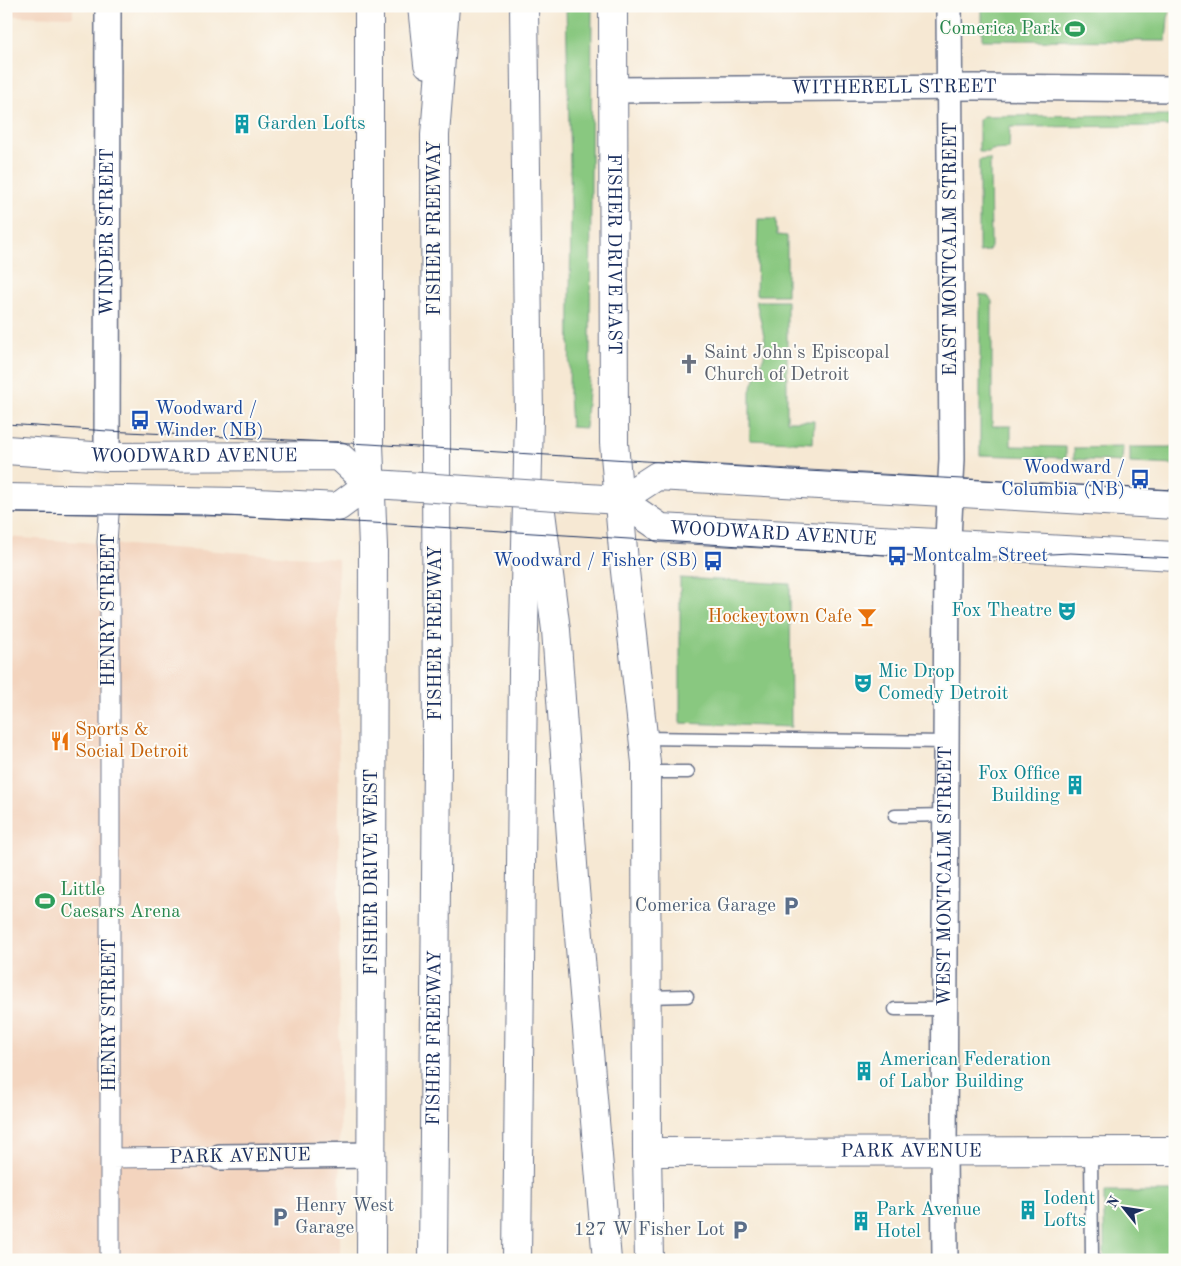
<svg xmlns="http://www.w3.org/2000/svg" width="1181" height="1266" font-family="'Old Standard TT',serif">
  <rect width="100%" height="100%" fill="#fdfcf7"/>
  <filter id="ink" filterUnits="userSpaceOnUse"><feTurbulence type="fractalNoise" baseFrequency=".02" numOctaves="2"/><feDisplacementMap in="SourceGraphic" scale="10" xChannelSelector="R" yChannelSelector="G"/><feConvolveMatrix kernelMatrix="1 2 1 2 8 2 1 2 1" color-interpolation-filters="sRGB"/></filter>
  <filter id="wash" filterUnits="userSpaceOnUse"><feTurbulence type="fractalNoise" baseFrequency=".0096" numOctaves="4" result="noise"/><feDisplacementMap in="SourceGraphic" scale="20" xChannelSelector="R" yChannelSelector="G"/><feGaussianBlur stdDeviation="1.12" result="paint"/><feColorMatrix in="noise" values="0 0 0 0 0 0 0 0 0 0 0 0 0 0 0 0 0 1.4 0 .05"/><feComposite in="paint" operator="in"/></filter>
  <g filter="url(#wash)">
    <rect width="100%" height="100%" fill="#f6e8d3"/>
    <path fill="#f3d4be" d="M6,6H73V17L6,16Z
      M6,537L338,559L340,1260H6Z"/>
    <path fill="#89c880" stroke="#527c6f" d="M566,6H592L590,368L585,428L571,427L569,395L571,207Z
      M982,6H1172L1168,18L1166,41L982,40Z
      M1175,115V126L1010,127L1009,149L991,150L990,152H979V120L983,116Z
      M990,159L991,247L988,251L979,252V160Z
      M758,219H776L777,235L787,236V295H756Z
      M980,294L988,296L992,301V426H1011V446L1066,447V458L980,455Z
      M756,301H787V421H814L813,443L750,440V391L764,356L765,340Z
      M1175,443V465L1130,463V447H1171Z
      M1123,447L1122,462L1074,459V448Z
      M680,578L790,584L791,727L680,723Z
      M1104,1192H1175V1260H1104Z"/>
  </g>
  <g filter="url(#ink)">
    <g fill="none" stroke-linecap="round" stroke-linejoin="round">
      <defs>
        <path id="service" d="M643,738L946,742
          M646,772H688
          M895,816L946,815
          M646,997L687,996
          M895,1009H945
          M1091,1151L1092,1260"/>
        <path id="pedestrian" d="M110,501L107,542L110,586V1260
          M110,1158L220,1157"/>
        <g id="minor">
          <path id="s1" d="M614,90L975,87L1175,89"/>
          <path id="s2" d="M107,457L108,6"/>
          <path d="M220,1157L371,1155"/>
          <path id="s3" d="M945,1260L944,1151L947,558L952,459L949,6"/>
        </g>
        <g id="tertiary">
          <path d="M369,6V444L373,547L371,1260"/>
          <path id="s4" d="M613,6L614,443L624,562L646,763L647,1152L649,1260"/>
          <path id="s5" d="M647,1152L1175,1151"/>
        </g>
        <g id="primary">
          <path id="s6" d="M6,450L107,457L339,456L369,484"/>
          <path id="s7" d="M571,497L620,500L661,528L1175,556"/>
          <path d="M6,498L240,502L338,507L369,484L390,485"/>
          <path d="M620,500L657,476L1175,505"/>
        </g>
        <g id="motorway">
          <path d="M422,6L428,64"/>
          <path d="M541,512L556,630L574,878L607,1260"/>
          <path id="s8" d="M433,1260L437,755L435,135L445,6"/>
          <path d="M517,1260L523,671L529,418L524,6"/>
        </g>
      </defs>
      <use href="#service" stroke="#687087" stroke-width="15"/>
      <use href="#pedestrian" stroke="#687087" stroke-width="21"/>
      <use href="#minor" stroke="#687087" stroke-width="28"/>
      <use href="#tertiary" stroke="#687087" stroke-width="30"/>
      <use href="#primary" stroke="#687087" stroke-width="30"/>
      <use href="#motorway" stroke="#687087" stroke-width="30"/>
      <use href="#service" stroke="#fff" stroke-width="12"/>
      <use href="#pedestrian" stroke="#fff" stroke-width="19"/>
      <use href="#minor" stroke="#fff" stroke-width="25"/>
      <use href="#tertiary" stroke="#fff" stroke-width="28"/>
      <use href="#primary" stroke="#fff" stroke-width="28"/>
      <use href="#motorway" stroke="#fff" stroke-width="28"/>
      <path stroke="#1b2f5e" stroke-width="1" d="M6,424L108,431L369,444L807,471L1175,490
        M6,513L203,515L373,523L917,557L974,558L1070,553L1175,558"/>
      <defs>
        <path id="primary-bridge" d="M390,485L571,497"/>
      </defs>
      <use href="#primary-bridge" stroke="#687087" stroke-width="30" stroke-linecap="butt"/>
      <use href="#primary-bridge" stroke="#fff" stroke-width="28"/>
    </g>
  </g>
  <defs>
    <symbol id="stadium-bare" viewBox="-9 -9 18 18"><path d="M0-5a6.5 5 0 1 0 0 10a6.5 5 0 1 0 0-10ZM-3.5-1.8h7v3.6h-7Z" fill="#2e9e5b" stroke="#fdfcf7" stroke-width="2.5" paint-order="stroke"/></symbol>
    <symbol id="building-bare" viewBox="-9 -9 18 18"><path d="M-4-6H4V6H1V3H-1V6H-4ZM-2.5-4.3h1.7v1.8h-1.7ZM.8-4.3h1.7v1.8H.8ZM-2.5-1h1.7V.8h-1.7ZM.8-1h1.7V.8H.8Z" fill="#0f9aa8" stroke="#fdfcf7" stroke-width="2.5" paint-order="stroke"/></symbol>
    <symbol id="church-bare" viewBox="-9 -9 18 18"><path d="M-1.2-6h2.4v3.5h3.3v2.4h-3.3V6h-2.4V-.1h-3.3v-2.4h3.3Z" fill="#6b7280" stroke="#fdfcf7" stroke-width="2.5" paint-order="stroke"/></symbol>
    <symbol id="bus-bare" viewBox="-9 -9 18 18"><path d="M-5-6H5V4H4V6H2V4H-2V6H-4V4H-5ZM-3.5-4V0h7V-4ZM-3.5 1.2v1.5H-2V1.2ZM2 1.2v1.5H3.5V1.2Z" fill="#1a4fb4" stroke="#fdfcf7" stroke-width="2.5" paint-order="stroke"/></symbol>
    <symbol id="theatre-bare" viewBox="-9 -9 18 18"><path d="M-5-5.5Q0-4 5-5.5V0Q5 5 0 6Q-5 5-5 0ZM-3.3-2.5H-1v1.5H-3.3ZM1-2.5H3.3v1.5H1ZM-2.8 1Q0 5.5 2.8 1Z" fill="#0f9aa8" stroke="#fdfcf7" stroke-width="2.5" paint-order="stroke"/></symbol>
    <symbol id="bar-bare" viewBox="-9 -9 18 18"><path d="M-6-5H6L.8 .8V4.5H3.5V6h-7V4.5H-.8V.8Z" fill="#e8710a" stroke="#fdfcf7" stroke-width="2.5" paint-order="stroke"/></symbol>
    <symbol id="restaurant-bare" viewBox="-9 -9 18 18"><path d="M-5-6h1v4h1v-4h1v4h1v-4h1v5L-1.5 .5V6h-2V.5L-5-1ZM5-6V6H3V1.5H1.5Q1.5-4 5-6Z" fill="#e8710a" stroke="#fdfcf7" stroke-width="2.5" paint-order="stroke"/></symbol>
    <symbol id="parking-bare" viewBox="-9 -9 18 18"><path d="M-3.5-5.5H1a3.5 3.5 0 0 1 0 7H-1V5.5H-3.5ZM-1-3.4V-.6H.8a1.4 1.4 0 0 0 0-2.8Z" fill="#5c6f8a" stroke="#fdfcf7" stroke-width="2.5" paint-order="stroke"/></symbol>
  </defs>
  <g fill-rule="evenodd">
    <use href="#stadium-bare" x="1061" y="15" width="28" height="28"/>
    <use href="#building-bare" x="228" y="110" width="28" height="28"/>
    <use href="#church-bare" x="675" y="350" width="28" height="28"/>
    <use href="#bus-bare" x="126" y="406" width="28" height="28"/>
    <use href="#bus-bare" x="1126" y="465" width="28" height="28"/>
    <use href="#bus-bare" x="883" y="542" width="28" height="28"/>
    <use href="#bus-bare" x="699" y="547" width="28" height="28"/>
    <use href="#theatre-bare" x="1053" y="597" width="28" height="28"/>
    <use href="#bar-bare" x="853" y="603" width="28" height="28"/>
    <use href="#theatre-bare" x="849" y="669" width="28" height="28"/>
    <use href="#restaurant-bare" x="46" y="727" width="28" height="28"/>
    <use href="#building-bare" x="1061" y="771" width="28" height="28"/>
    <use href="#stadium-bare" x="31" y="887" width="28" height="28"/>
    <use href="#parking-bare" x="777" y="892" width="28" height="28"/>
    <use href="#building-bare" x="850" y="1057" width="28" height="28"/>
    <use href="#building-bare" x="1014" y="1196" width="28" height="28"/>
    <use href="#parking-bare" x="266" y="1203" width="28" height="28"/>
    <use href="#building-bare" x="847" y="1207" width="28" height="28"/>
    <use href="#parking-bare" x="726" y="1216" width="28" height="28"/>
  </g>
  <g text-anchor="middle" dominant-baseline="central" stroke-width="4" stroke-linejoin="round" paint-order="stroke">
    <g font-size="19" fill="#27864d" stroke="#fdfcf7" text-anchor="end">
      <text x="1060" y="29">Comerica Park</text>
      <text x="60" y="890" text-anchor="start">Little<tspan x="60" dy="22">Caesars Arena</tspan></text>
    </g>
    <g font-size="19" fill="#1b2f5e" stroke="#fdfcf7">
      <text stroke="none"><textPath href="#s1" startOffset="280">WITHERELL STREET</textPath></text>
      <text transform="translate(435 228) rotate(-90)">FISHER FREEWAY</text>
      <text stroke="none"><textPath href="#s2" startOffset="225">WINDER STREET</textPath></text>
      <text transform="translate(951 249) rotate(-90)">EAST MONTCALM STREET</text>
      <text stroke="none"><textPath href="#s4" startOffset="248">FISHER DRIVE EAST</textPath></text>
      <text stroke="none"><textPath href="#s6" startOffset="188">WOODWARD AVENUE</textPath></text>
      <text stroke="none"><textPath href="#s7" startOffset="211">WOODWARD AVENUE</textPath></text>
      <text transform="translate(109 610) rotate(-90)">HENRY STREET</text>
      <text transform="translate(436 633) rotate(-90)">FISHER FREEWAY</text>
      <text transform="translate(372 872) rotate(-90)">FISHER DRIVE WEST</text>
      <text stroke="none"><textPath href="#s3" startOffset="384">WEST MONTCALM STREET</textPath></text>
      <text transform="translate(110 1015) rotate(-90)">HENRY STREET</text>
      <text stroke="none"><textPath href="#s8" startOffset="222">FISHER FREEWAY</textPath></text>
      <text stroke="none"><textPath href="#s5" startOffset="264">PARK AVENUE</textPath></text>
      <text transform="translate(240 1157) rotate(-1)">PARK AVENUE</text>
    </g>
    <g font-size="19" fill="#0d838f" stroke="#fdfcf7" text-anchor="start">
      <text x="257" y="124">Garden Lofts</text>
      <text x="1052" y="611" text-anchor="end">Fox Theatre</text>
      <text x="878" y="672">Mic Drop<tspan x="878" dy="22">Comedy Detroit</tspan></text>
      <text x="1060" y="774" text-anchor="end">Fox Office<tspan x="1060" dy="22">Building</tspan></text>
      <text x="879" y="1060">American Federation<tspan x="879" dy="22">of Labor Building</tspan></text>
      <text x="1043" y="1199">Iodent<tspan x="1043" dy="22">Lofts</tspan></text>
      <text x="876" y="1210">Park Avenue<tspan x="876" dy="22">Hotel</tspan></text>
    </g>
    <g font-size="19" fill="#5b616d" stroke="#fdfcf7" text-anchor="start">
      <text x="704" y="353">Saint John's Episcopal<tspan x="704" dy="22">Church of Detroit</tspan></text>
    </g>
    <g font-size="19" fill="#164399" stroke="#fdfcf7" text-anchor="start">
      <text x="155" y="409">Woodward /<tspan x="155" dy="22">Winder (NB)</tspan></text>
      <text x="1125" y="468" text-anchor="end">Woodward /<tspan x="1125" dy="22">Columbia (NB)</tspan></text>
      <text x="912" y="556">Montcalm Street</text>
      <text x="698" y="561" text-anchor="end">Woodward / Fisher (SB)</text>
    </g>
    <g font-size="19" fill="#c56008" stroke="#fdfcf7" text-anchor="end">
      <text x="852" y="617">Hockeytown Cafe</text>
      <text x="75" y="730" text-anchor="start">Sports &amp;<tspan x="75" dy="22">Social Detroit</tspan></text>
    </g>
    <g font-size="19" fill="#4e5e75" stroke="#fdfcf7" text-anchor="end">
      <text x="776" y="906">Comerica Garage</text>
      <text x="295" y="1206" text-anchor="start">Henry West<tspan x="295" dy="22">Garage</tspan></text>
      <text x="725" y="1230">127 W Fisher Lot</text>
    </g>
  </g>
  <rect width="1181" height="1266" fill="none" stroke="#fdfcf7" stroke-width="25"/>
  <g transform="translate(1124 1208) rotate(300)" stroke="#fdfcf7" stroke-width="4" paint-order="stroke">
  <path d="M0-4L9 19L0 12L-9 19Z" fill="#1b2f5e"/>
  <text y="-8" font-size="14" font-weight="bold" text-anchor="middle" fill="#1b2f5e">N</text>
  </g>
</svg>
